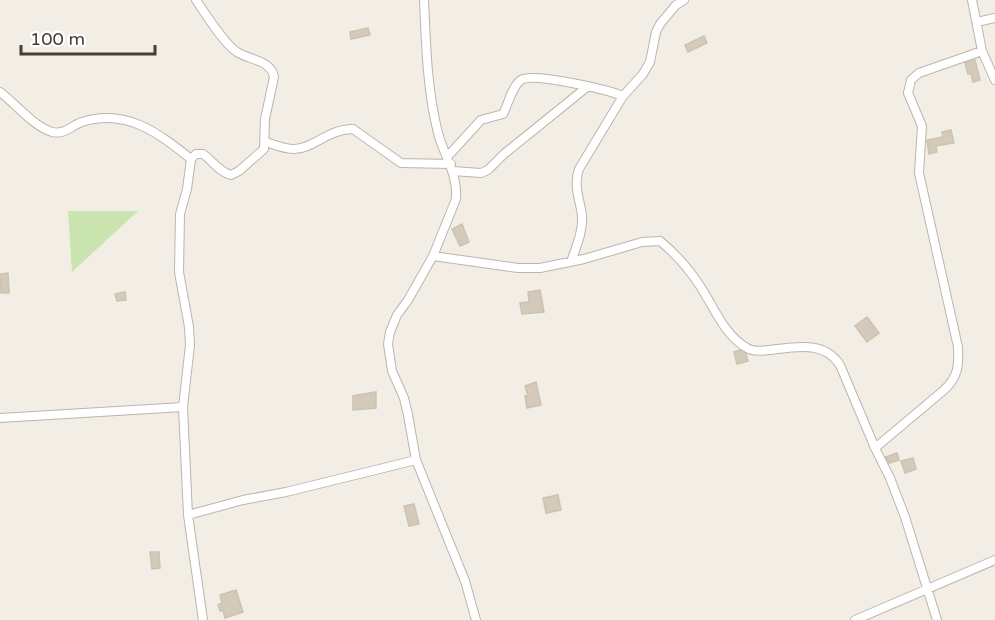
<svg xmlns="http://www.w3.org/2000/svg" width="995" height="620" font-family="'Varela Round',sans-serif">
  <rect width="100%" height="100%" fill="#f2eee5"/>
  <path fill="#cae4af" d="M68,211H138L72,272Z"/>
  <path fill="#d3cabb" stroke="#cdc2af" stroke-width="1.5" d="M368,28L370,35L351,39L350,32Z
    M704,36L707,43L688,52L685,45Z
    M975,60L980,80L973,82L971,74H968L965,63Z
    M951,130L954,143L936,146L937,152L929,154L927,140L943,137L942,132Z
    M462,224L469,242L460,246L452,229Z
    M8,273L9,293H1L0,274Z
    M540,290L544,312L522,314L520,303L529,302L528,292Z
    M125,292L126,300L117,301L115,294Z
    M867,317L879,333L867,342L855,326Z
    M740,350L746,354L748,361L737,364L734,352Z
    M536,382L541,405L527,408L525,396H528L525,386Z
    M376,392V408L353,410V396Z
    M897,453L899,460L889,463L886,457Z
    M913,458L916,469L905,473L901,461Z
    M558,495L561,510L546,513L543,498Z
    M414,504L419,524L409,526L404,506Z
    M150,552H159L160,568L152,569Z
    M236,590L243,612L225,618L223,610L220,611L218,605L222,603L220,595Z"/>
  <g fill="none" stroke-linecap="round" stroke-linejoin="round">
    <defs>
      <path id="minor" d="M196,0C205,13 224,44 237,52C249,60 271,60 274,77L265,119L264,149L239,171L231,175C219,172 213,161 203,154H196L191,159L187,189L180,214L179,272L189,327L190,345L183,407L188,515L203,620
        M424,0C426,44 427,90 438,133C444,156 458,174 456,199L433,256L408,300L397,315L390,332L388,344L392,371L404,398L408,415L416,460L465,581L476,620
        M972,0L982,51L995,80
        M977,22L995,18
        M0,92C16,104 33,126 52,132C64,135 71,126 82,122C127,108 158,133 191,159
        M266,142C275,145 285,149 294,149C313,149 328,129 353,129L401,163L451,164
        M448,156L481,120L503,114C508,105 512,86 521,80C533,72 608,90 623,96
        M453,171L481,173L488,170L504,154L587,87
        M433,256L518,268H540L584,259L642,242L660,241C676,254 689,269 700,286C714,307 724,335 747,348C753,352 762,351 769,350C795,347 824,340 840,365L875,448L890,478L905,517L937,620
        M571,262C576,247 583,232 582,216C580,199 573,186 579,169L623,96L643,74L650,62L656,32L660,24L676,5L684,0
        M0,418L183,407
        M875,448L944,390C958,377 959,366 958,347L919,173L922,126L908,93L911,80L919,73L982,51
        M188,515L243,500L286,492L416,460
        M855,620L995,560"/>
    </defs>
    <use href="#minor" stroke="#bdb6a8" stroke-width="10"/>
    <use href="#minor" stroke="#fff" stroke-width="8"/>
  </g>
  <path d="M21 45v9h134v-9" fill="none" stroke="#443f35" stroke-width="3"/>
  <text x="30" y="45" font-size="18" fill="#443f35" stroke="#ffffff" stroke-width="4.5" paint-order="stroke">100 m</text>
</svg>
